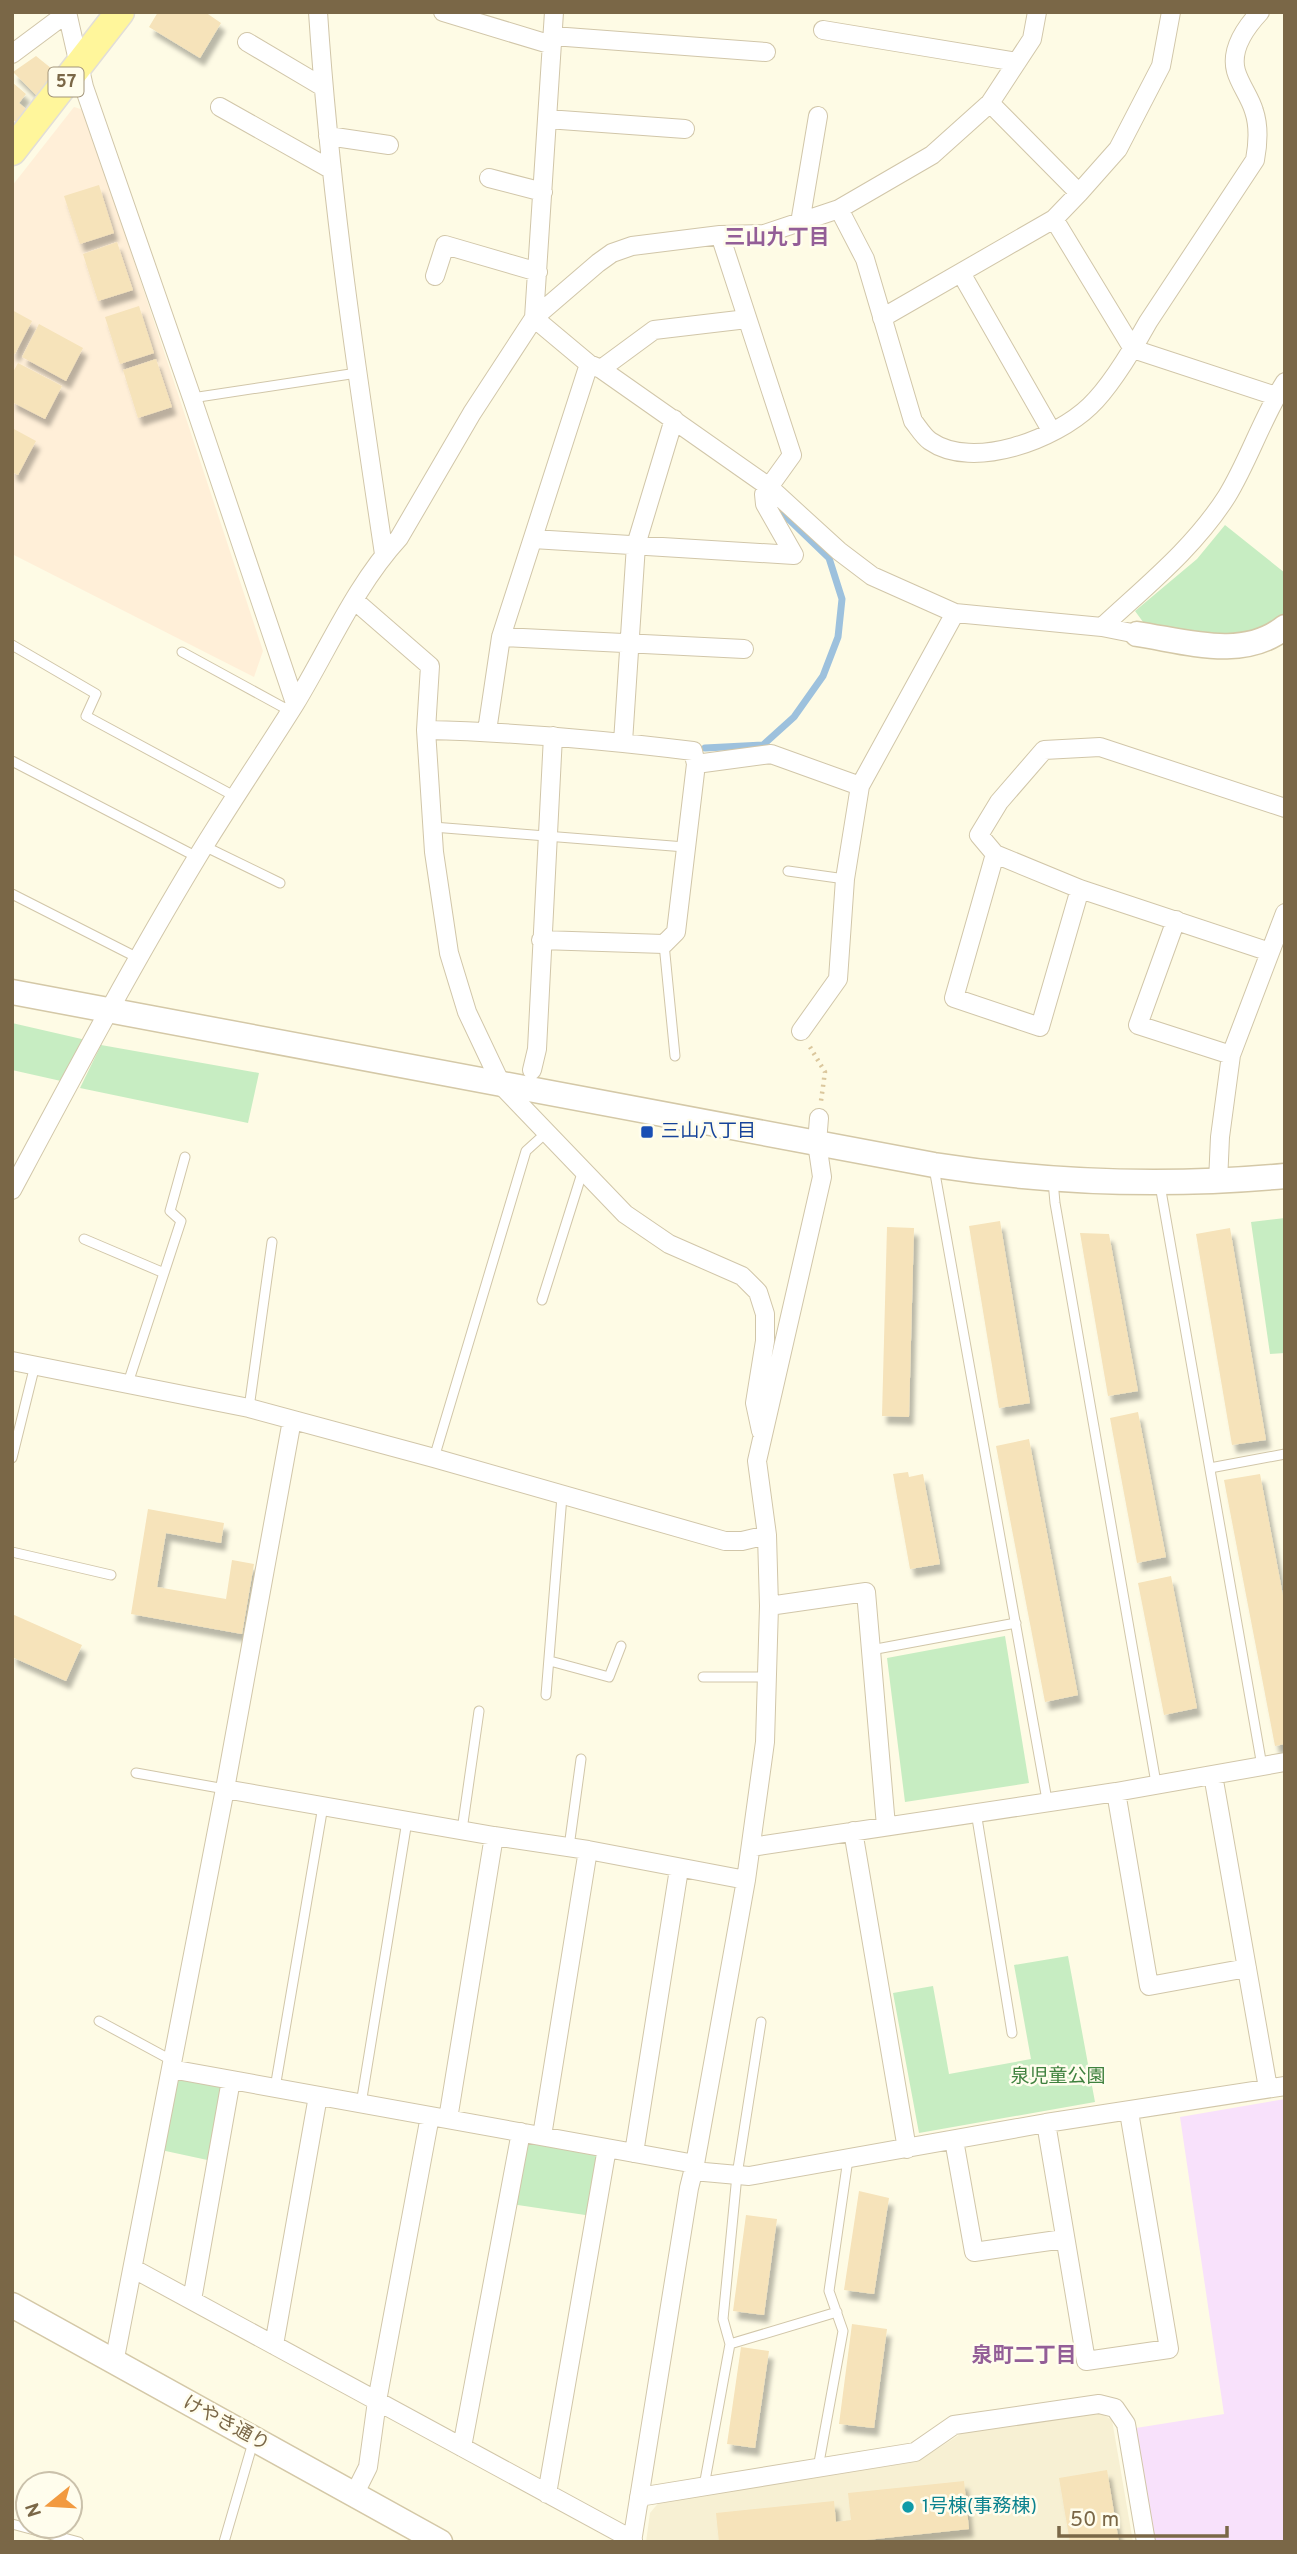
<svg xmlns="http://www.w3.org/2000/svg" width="1297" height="2554" font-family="Overpass,'Noto Sans JP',sans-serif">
  <defs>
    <filter id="shadow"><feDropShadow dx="4.5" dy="8" stdDeviation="2" flood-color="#0004"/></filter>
  </defs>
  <rect width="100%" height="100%" fill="#fefbe5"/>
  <path fill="#f7f0d3" d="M1097,2411L1112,2420L1133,2542H646L650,2513L660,2501L920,2460L965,2431Z"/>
  <path fill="#ffefd8" d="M74,107L84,110L263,651L254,677L12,554V186Z"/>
  <path fill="#f8e1fb" d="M1285,2099V2542H1155L1136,2428L1224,2414L1180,2117Z"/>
  <path fill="#c7edc2" d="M1225,525L1285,573V613C1245,649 1194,632 1146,626L1135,611L1197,559Z
    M12,1023L86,1040L61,1081L12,1070Z
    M101,1045L259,1073L248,1123L80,1088Z
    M1285,1218V1353L1270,1354L1251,1222Z
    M1005,1636L1029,1783L905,1802L887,1658Z
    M1068,1956L1095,2102L919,2133L893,1993L933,1986L949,2074L1031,2059L1014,1965Z
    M183,2076L220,2083L225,2089L212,2161L161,2150L174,2083Z
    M531,2138L596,2149L603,2159L592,2216L511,2204L522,2144Z"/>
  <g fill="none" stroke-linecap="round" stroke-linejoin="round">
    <path stroke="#9dc1dd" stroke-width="7" d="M705,748L763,745L794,717L823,676L838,637L842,599L829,558L777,508"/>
  </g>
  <path fill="#f6e3ba" filter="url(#shadow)" d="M158,12H205L221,23L200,58L149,27Z
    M36,56L57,73L37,96L13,72Z
    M12,82L26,94L19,103L26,109L16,122L12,119Z
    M99,185L114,233L80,244L64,196Z
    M117,242L133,290L98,301L83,254Z
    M139,306L154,353L120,364L105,317Z
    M12,310L32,321L15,354L12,352Z
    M39,324L83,348L66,381L22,357Z
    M156,359L172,407L138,418L123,370Z
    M18,363L62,386L45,419L12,402V374Z
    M12,428L36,441L18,475L12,472Z
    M1000,1221L1030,1403L999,1408L969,1226Z
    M887,1227L914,1228L909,1417L882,1416Z
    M1230,1228L1266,1440L1232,1445L1196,1234Z
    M1080,1233L1109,1234L1138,1391L1108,1396Z
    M1138,1412L1166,1557L1137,1563L1110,1418Z
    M1029,1439L1078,1695L1045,1702L996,1446Z
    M908,1472L909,1477L923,1474L940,1564L910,1569L893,1474Z
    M1260,1474L1285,1606V1744L1275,1746L1224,1480Z
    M148,1509L224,1523L221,1543L166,1533L157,1587L226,1599L232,1560L254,1564L242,1634L131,1614Z
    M1171,1576L1197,1708L1164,1715L1138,1583Z
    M12,1614L82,1645L66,1681L12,1657Z
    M859,2191L889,2198L874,2294L844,2290Z
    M746,2215L777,2219L764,2315L733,2311Z
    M852,2324L887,2329L874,2428L839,2424Z
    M741,2347L769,2351L755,2448L727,2444Z
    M1107,2470L1119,2542H1070L1059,2478Z
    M964,2481L969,2529L848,2542H719L716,2513L834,2501L836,2522L851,2520L848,2493Z"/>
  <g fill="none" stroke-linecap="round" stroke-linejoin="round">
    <defs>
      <path id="lane" d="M192,398L357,373
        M12,645L96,694L86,716L236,797
        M182,652L290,711
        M12,761L197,857
        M433,827L685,847
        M204,846L280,883
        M788,871L845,879
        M12,894L138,958
        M664,944L675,1056
        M934,1168L1047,1800
        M1053,1181L1055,1203L1156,1783
        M1160,1185L1262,1766
        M84,1239L164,1273
        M542,1300L583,1170
        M128,1383L181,1221L170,1211L185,1157
        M249,1408L272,1242
        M12,1458L35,1365
        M434,1458L526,1151L547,1132
        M1210,1468L1285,1454
        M12,1552L111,1575
        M871,1650L1016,1623
        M550,1661L609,1677L621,1646
        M703,1677H768
        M546,1695L562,1496
        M136,1773L225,1789
        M976,1812L1012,2033
        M462,1830L479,1711
        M569,1847L581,1759
        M99,2021L173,2061
        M275,2088L323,1806
        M361,2104L407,1821
        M730,2344L837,2312
        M818,2468L843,2331L829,2291L848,2159
        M704,2486L730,2344L723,2319L737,2175L761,2022
        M12,2524L79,2542
        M224,2542L254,2439"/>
      <path id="street" d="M67,12L84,87L192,398L295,703
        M318,12C330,194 357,374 384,554
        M443,12L552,45
        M554,12L534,318L589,364L601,369L769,487L839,551L872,576L955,613L1102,627L1137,634
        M823,30L1017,62
        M553,36L766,52
        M247,42L323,87
        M12,54L67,13
        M990,103L1079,193
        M220,107L332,170
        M547,119L685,129
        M328,136L389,145
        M489,178L543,192
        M839,209L865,259L913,421C918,427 923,436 930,441C973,471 1056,439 1090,406C1110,387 1134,347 1148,322L1255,160C1258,144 1259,126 1254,111C1250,97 1240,85 1236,71C1230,49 1246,27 1260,12
        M1054,219L1133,349L1276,396
        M800,223L818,116
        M961,273L1052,432
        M435,276L445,245L538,272
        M882,318L1054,219L1079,193L1118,149L1161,66L1171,12
        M601,369L654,330L747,319
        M533,539L794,555L765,504L764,494L792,455L720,235
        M354,600L430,666L426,730L434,852L449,953L467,1012L502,1086L625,1214L669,1244L742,1276L758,1292L765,1314V1341L755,1403L761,1431
        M1102,627C1146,586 1194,548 1227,496C1249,460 1262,418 1285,382
        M501,637L744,649
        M426,730C515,732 604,740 693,751L696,764
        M487,731L501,637L589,364
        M623,742L636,545L674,419
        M995,854L954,998L1040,1027L1080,889
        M1176,920L1138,1025L1231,1055
        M541,940L664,944L676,932L696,764L771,754L860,786
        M1270,952L1080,889L995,854L979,835L999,802L1044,750L1100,747L1285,808
        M801,1031L838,979L845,879L860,786L955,613
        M532,1070L537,1049L553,736
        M1218,1182L1220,1137L1231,1055L1285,913
        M12,1190C72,1078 132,965 198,856C229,805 263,755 295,704C329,648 355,586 399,538L472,413L534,318L598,263L612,253L632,246L720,235L764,234L839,209L932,155L990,103L1032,39L1037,12
        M12,1361L249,1408L434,1458L725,1541H742L767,1535
        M769,1606L866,1592L886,1826
        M1213,1775L1268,2088
        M225,1789L494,1836L588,1850L746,1880
        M1116,1792L1149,1986L1247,1968
        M853,1831L907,2149
        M751,1847L1116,1792L1285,1762
        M171,2069L695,2164
        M448,2119L494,1836
        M1046,2123L1086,2361L1169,2349L1129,2112
        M542,2136L588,1850
        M954,2140L974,2252L1064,2239
        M634,2153L679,1869
        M693,2171L749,2176L1046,2123L1285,2086
        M134,2269L633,2540
        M192,2300L231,2080
        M274,2345L318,2096
        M114,2363L225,1789L292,1420
        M462,2447L521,2132
        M355,2493L368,2467L377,2401L430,2116
        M547,2494L607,2148
        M639,2497L915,2452L954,2425L1099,2404L1115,2408L1126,2424L1146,2542
        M632,2542L689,2188L695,2164L746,1880L765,1742L769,1606L767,1535L757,1461L822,1177L817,1143L819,1118"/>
      <path id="secondary" d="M1137,634C1185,641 1243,661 1285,627
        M12,992L934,1165C1050,1183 1167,1187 1285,1176
        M12,2305L440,2542"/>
      <path id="primary" d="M12,151L120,12"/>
    </defs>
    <use href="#lane" stroke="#d1c6a9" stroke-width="11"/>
    <use href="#street" stroke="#d1c6a9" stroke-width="20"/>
    <use href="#secondary" stroke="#d4c8a7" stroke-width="27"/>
    <use href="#primary" stroke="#e2ded7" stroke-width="31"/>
    <path stroke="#dbc79d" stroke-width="4.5" stroke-dasharray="2 5" stroke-linecap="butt" d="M810,1047L825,1072L821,1101"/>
    <use href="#lane" stroke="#fff" stroke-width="9"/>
    <use href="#street" stroke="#fff" stroke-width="18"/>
    <use href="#secondary" stroke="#fff" stroke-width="24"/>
    <use href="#primary" stroke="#fff69b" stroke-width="28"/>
  </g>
  <rect fill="#1a4fb4" stroke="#fffded" stroke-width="2.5" x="640" y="1125" width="14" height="14" rx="3.5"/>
  <circle fill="#0f9aa8" stroke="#fffded" stroke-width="2.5" cx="908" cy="2507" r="7"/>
  <g text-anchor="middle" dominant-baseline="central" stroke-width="5" stroke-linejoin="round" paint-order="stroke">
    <rect fill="#fffded" stroke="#a29479" stroke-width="2" x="48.5" y="67.5" width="35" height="29" rx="5"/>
    <g font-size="18" font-weight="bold" fill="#7a6747">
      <text x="66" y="82">57</text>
    </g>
    <g font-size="19" fill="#164399" stroke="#fffded" text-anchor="start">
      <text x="661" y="1132">三山八丁目</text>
    </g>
    <g font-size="19" fill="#3f813e" stroke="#fffded">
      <text x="1058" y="2077">泉児童公園</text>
    </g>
    <g font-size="19" fill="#7a6747" stroke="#fffded">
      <text transform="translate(226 2424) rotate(28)">けやき通り</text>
    </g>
    <g font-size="19" fill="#0d838f" stroke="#fffded" text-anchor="start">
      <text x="922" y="2507">1号棟(事務棟)</text>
    </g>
    <g font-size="21" font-weight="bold" fill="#935e97" stroke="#fffded">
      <text x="777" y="238">三山九丁目</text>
      <text x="1024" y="2356">泉町二丁目</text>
    </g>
  </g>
  <rect width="1297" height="2554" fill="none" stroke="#7a6747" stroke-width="28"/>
  <g transform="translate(49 2505) rotate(252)"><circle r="33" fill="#fffded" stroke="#cac1ab" stroke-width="2"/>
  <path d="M0-5L12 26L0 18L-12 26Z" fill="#f29a40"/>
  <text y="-10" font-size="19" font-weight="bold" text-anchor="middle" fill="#7a6747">N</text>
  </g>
  <path d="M1059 2526v10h168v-10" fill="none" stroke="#7a6747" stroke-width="3.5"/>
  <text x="1070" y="2526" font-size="21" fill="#7a6747" stroke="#fffded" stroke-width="5" paint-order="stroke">50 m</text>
</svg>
